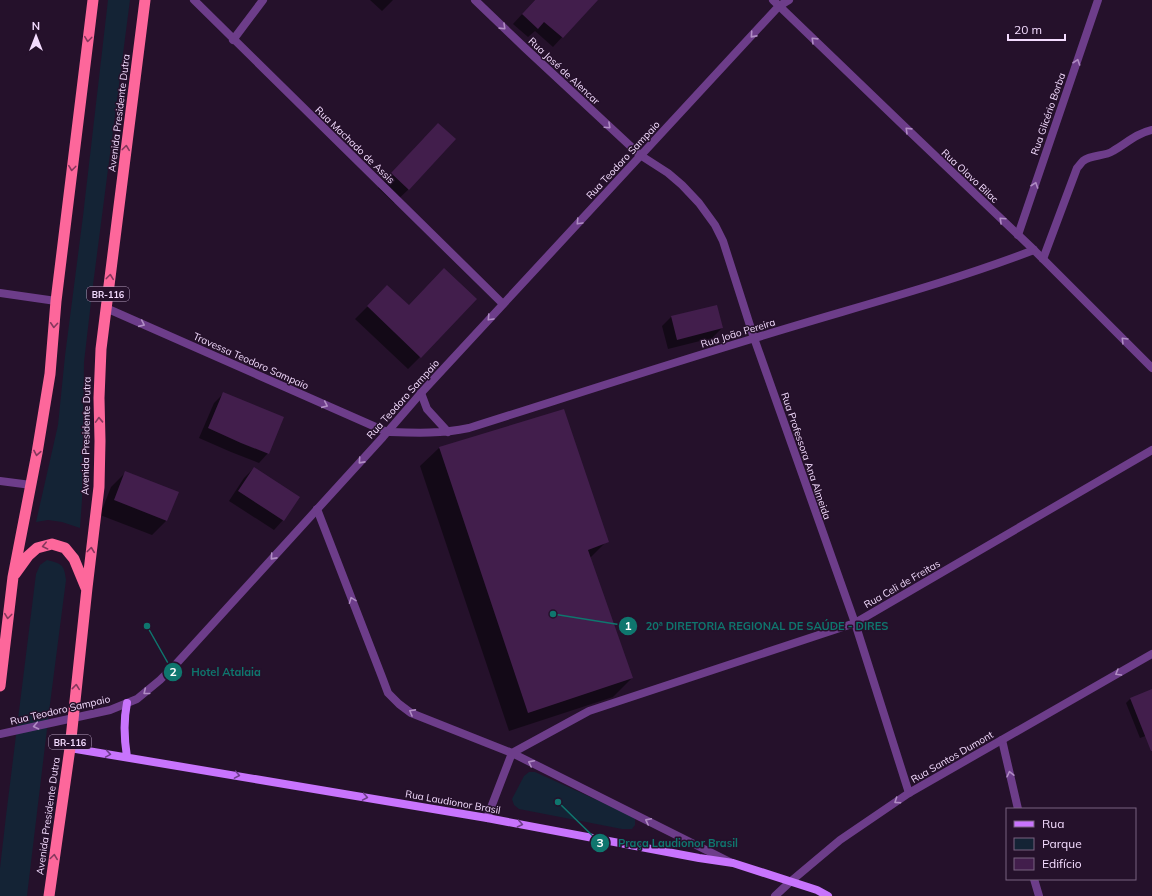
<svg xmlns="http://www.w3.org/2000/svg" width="1152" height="896" font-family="Mulish,sans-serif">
  <rect width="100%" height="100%" fill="#25112b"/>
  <path fill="#142335" d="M108,0H130L93,285L84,362L82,500L80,528L62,522L48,520L36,522L58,425L65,356L83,216Z
    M47,560C62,564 64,564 66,580L50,704L27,896H0V868L6,816L36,574L40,565Z
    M529,772H535L628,814L635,819V825L632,829H622L519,809L514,805L512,799L524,776Z"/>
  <path fill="#0007" d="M370,0H393L382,11Z
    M535,0H596L553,47L535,31L528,37L513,24Z
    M424,138L409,189L394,203L378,188Z
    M375,299L408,306L420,357L408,369L355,319Z
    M671,317L722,328L712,338L668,349L662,326Z
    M224,393L268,453L259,463L231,452L199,438L214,403Z
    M439,448L607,541L590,558L632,678L613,697L509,731L420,466Z
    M254,468L283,520L274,530L229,501L244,478Z
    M126,472L177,493L166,521L152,535L100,515L111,487Z
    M1152,698V737L1151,734L1140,738L1126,703L1130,699Z"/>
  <path fill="#421e4c" d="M535,0H598L563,38L544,22L538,29L522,14Z
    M438,123L456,139L409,190L391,173Z
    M444,268L477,299L421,358L367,306L387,285L409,305Z
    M717,305L723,328L677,340L671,316Z
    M223,392L284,417L269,454L241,443L208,428Z
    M564,409L609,542L588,550L633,678L528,713L439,447Z
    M254,467L300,497L284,521L238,491Z
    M125,471L179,492L167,521L114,500Z
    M1152,689V751H1151L1130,698Z"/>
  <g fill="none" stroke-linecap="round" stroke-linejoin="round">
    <path stroke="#6d3d8a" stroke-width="8" d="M1043,259L1077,168C1079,166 1081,163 1083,161C1092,154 1104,157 1113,151C1127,143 1135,134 1152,130"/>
    <path stroke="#6d3d8a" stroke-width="8" d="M194,0L503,304
      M475,0L525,48L640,155L668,173L682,185L699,203L715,225L723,241L754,338L855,623L909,793
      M233,40L263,0
      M1018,235L1098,0
      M0,293L56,301
      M106,308L387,432C417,433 440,434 469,428C564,398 659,367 755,338C848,309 943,285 1034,250
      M421,393L427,409L448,432
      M0,481L31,485
      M317,509L382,677L388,693L399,704L411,713L512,753L730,862
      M1002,740L1018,809
      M487,818L512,753L589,711L855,623L1152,450
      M1034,879L1039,896"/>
    <path stroke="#6d3d8a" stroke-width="8" d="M773,0L906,128L1034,250L1152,368
      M0,734L110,710L137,699L160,680L177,663L383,437L421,393L779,6L789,0
      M775,896L790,882L840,840L909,793L1152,654"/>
    <path stroke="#c874fd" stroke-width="8" d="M70,748L487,818L699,858L733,863L817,890L828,896
      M127,757C124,738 123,722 127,703"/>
    <path stroke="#fd679b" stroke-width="11" d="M15,574L28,556L37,548L52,544L65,548L74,559L86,588
      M0,686L13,577L37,453L50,374L56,301L93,0
      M49,896L70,748L87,588L99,487L100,441L99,398L101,349L145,0"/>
  </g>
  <defs><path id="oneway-chevron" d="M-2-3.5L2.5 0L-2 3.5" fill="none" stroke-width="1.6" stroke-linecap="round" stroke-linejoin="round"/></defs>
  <g stroke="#b08cc4">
    <use href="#oneway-chevron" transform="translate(503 27) rotate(44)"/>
    <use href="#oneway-chevron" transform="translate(753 35) rotate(132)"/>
    <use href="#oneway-chevron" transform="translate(814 40) rotate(-136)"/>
    <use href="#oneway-chevron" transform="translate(1077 62) rotate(-71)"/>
    <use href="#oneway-chevron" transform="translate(608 126) rotate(43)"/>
    <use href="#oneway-chevron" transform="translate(908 130) rotate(-136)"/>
    <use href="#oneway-chevron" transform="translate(1035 185) rotate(-71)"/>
    <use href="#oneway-chevron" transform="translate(1002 220) rotate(-137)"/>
    <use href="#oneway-chevron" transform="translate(579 222) rotate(133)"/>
    <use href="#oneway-chevron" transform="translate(490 318) rotate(133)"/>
    <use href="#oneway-chevron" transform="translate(142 324) rotate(24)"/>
    <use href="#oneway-chevron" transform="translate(1124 340) rotate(-135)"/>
    <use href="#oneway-chevron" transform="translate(325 405) rotate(24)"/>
    <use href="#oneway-chevron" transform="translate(361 461) rotate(132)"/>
    <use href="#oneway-chevron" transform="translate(273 557) rotate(132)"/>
    <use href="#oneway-chevron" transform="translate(352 600) rotate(-111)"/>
    <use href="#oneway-chevron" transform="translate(1118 673) rotate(150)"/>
    <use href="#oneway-chevron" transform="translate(146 692) rotate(141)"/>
    <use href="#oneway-chevron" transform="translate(412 712) rotate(-151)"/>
    <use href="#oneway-chevron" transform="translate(36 726) rotate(168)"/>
    <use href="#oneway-chevron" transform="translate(531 763) rotate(-153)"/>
    <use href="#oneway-chevron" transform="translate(1010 774) rotate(-103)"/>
    <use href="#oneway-chevron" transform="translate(897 801) rotate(146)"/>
    <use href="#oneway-chevron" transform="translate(648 821) rotate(-153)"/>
  </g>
  <g stroke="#86385d">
    <use href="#oneway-chevron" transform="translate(88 39) rotate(97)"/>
    <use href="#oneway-chevron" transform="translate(126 148) rotate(-83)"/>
    <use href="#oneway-chevron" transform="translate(72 168) rotate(97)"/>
    <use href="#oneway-chevron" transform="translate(110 277) rotate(-83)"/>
    <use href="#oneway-chevron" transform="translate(54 325) rotate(94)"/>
    <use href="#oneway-chevron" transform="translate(99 420) rotate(-92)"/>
    <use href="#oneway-chevron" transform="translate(37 453) rotate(100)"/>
    <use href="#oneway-chevron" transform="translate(45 546) rotate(167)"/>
    <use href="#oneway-chevron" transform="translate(91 550) rotate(-83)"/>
    <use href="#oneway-chevron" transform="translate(8 616) rotate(97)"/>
    <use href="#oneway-chevron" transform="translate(76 687) rotate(-84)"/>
    <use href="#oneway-chevron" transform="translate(54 857) rotate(-82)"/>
  </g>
  <g stroke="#6e3e8a">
    <use href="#oneway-chevron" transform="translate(108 754) rotate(9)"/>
    <use href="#oneway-chevron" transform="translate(237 775) rotate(10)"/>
    <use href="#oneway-chevron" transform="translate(365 797) rotate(10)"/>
    <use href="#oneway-chevron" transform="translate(520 824) rotate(11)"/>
  </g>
  <g text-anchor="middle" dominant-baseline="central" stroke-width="3" stroke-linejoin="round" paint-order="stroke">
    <g fill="#25112b" stroke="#b69fbf" stroke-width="1">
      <rect x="87" y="287" width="42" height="14" rx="3"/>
      <rect x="49" y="735" width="42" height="14" rx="3"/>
    </g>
    <g font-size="9" font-weight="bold" fill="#f4dcff">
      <text x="108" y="294">BR-116</text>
      <text x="70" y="742">BR-116</text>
    </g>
    <g font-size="10" fill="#f4dcff" stroke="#25112b">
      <text transform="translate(564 71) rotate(43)">Rua José de Alencar</text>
      <text transform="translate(119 113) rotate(-83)">Avenida Presidente Dutra</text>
      <text transform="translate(1048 114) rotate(-71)">Rua Glicério Borba</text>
      <text transform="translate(355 145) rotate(44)">Rua Machado de Assis</text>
      <text transform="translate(623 160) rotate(-47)">Rua Teodoro Sampaio</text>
      <text transform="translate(970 176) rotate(43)">Rua Olavo Bilac</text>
      <text transform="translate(738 333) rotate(-17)">Rua João Pereira</text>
      <text transform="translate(251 361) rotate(24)">Travessa Teodoro Sampaio</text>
      <text transform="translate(403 399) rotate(-48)">Rua Teodoro Sampaio</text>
      <text transform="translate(86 436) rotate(-89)">Avenida Presidente Dutra</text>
      <text transform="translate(806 456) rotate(71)">Rua Professora Ana Almeida</text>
      <text transform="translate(902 584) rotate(-30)">Rua Celi de Freitas</text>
      <text transform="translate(60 710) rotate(-13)">Rua Teodoro Sampaio</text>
      <text transform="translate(952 757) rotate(-30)">Rua Santos Dumont</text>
      <text transform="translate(453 802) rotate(10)">Rua Laudionor Brasil</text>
      <text transform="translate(48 816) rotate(-82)">Avenida Presidente Dutra</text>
    </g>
  </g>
  <path fill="none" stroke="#0f766e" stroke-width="1.5" d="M553 614L628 626M147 626L173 672M558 802L600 843"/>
  <g fill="#0f766e" stroke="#25112b" stroke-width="1.5">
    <circle cx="553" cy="614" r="4"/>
    <circle cx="147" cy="626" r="4"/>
    <circle cx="558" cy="802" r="4"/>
    <circle cx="628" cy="626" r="10"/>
    <circle cx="173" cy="672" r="10"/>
    <circle cx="600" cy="843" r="10"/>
  </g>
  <g font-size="12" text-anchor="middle" font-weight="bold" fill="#fff">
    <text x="628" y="630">1</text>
    <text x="173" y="676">2</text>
    <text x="600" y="847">3</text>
  </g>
  <g font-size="11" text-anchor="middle" font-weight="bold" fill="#0f766e" stroke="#25112b" stroke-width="3" stroke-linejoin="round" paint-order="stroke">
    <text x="767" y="630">20ª DIRETORIA REGIONAL DE SAÚDE - DIRES</text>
    <text x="226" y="676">Hotel Atalaia</text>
    <text x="678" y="847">Praça Laudionor Brasil</text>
  </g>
  <rect x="1006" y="808" width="130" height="72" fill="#25112b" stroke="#786280"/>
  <rect x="1014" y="821" width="20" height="6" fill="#c874fd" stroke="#786280"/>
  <text x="1042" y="828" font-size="12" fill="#f4dcff">Rua</text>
  <rect x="1014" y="838" width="20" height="12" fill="#142335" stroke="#786280"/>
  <text x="1042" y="848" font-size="12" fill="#f4dcff">Parque</text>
  <rect x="1014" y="858" width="20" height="12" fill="#421e4c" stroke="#786280"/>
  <text x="1042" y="868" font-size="12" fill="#f4dcff">Edifício</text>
  <g transform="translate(36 36)" stroke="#25112b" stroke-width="3" paint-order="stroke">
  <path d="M0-3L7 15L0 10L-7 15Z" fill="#f4dcff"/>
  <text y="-6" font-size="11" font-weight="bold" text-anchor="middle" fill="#f4dcff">N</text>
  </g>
  <path d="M1008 34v6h57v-6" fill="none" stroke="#f4dcff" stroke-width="2"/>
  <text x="1014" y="34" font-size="12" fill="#f4dcff" stroke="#25112b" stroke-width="3" paint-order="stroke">20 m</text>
</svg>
